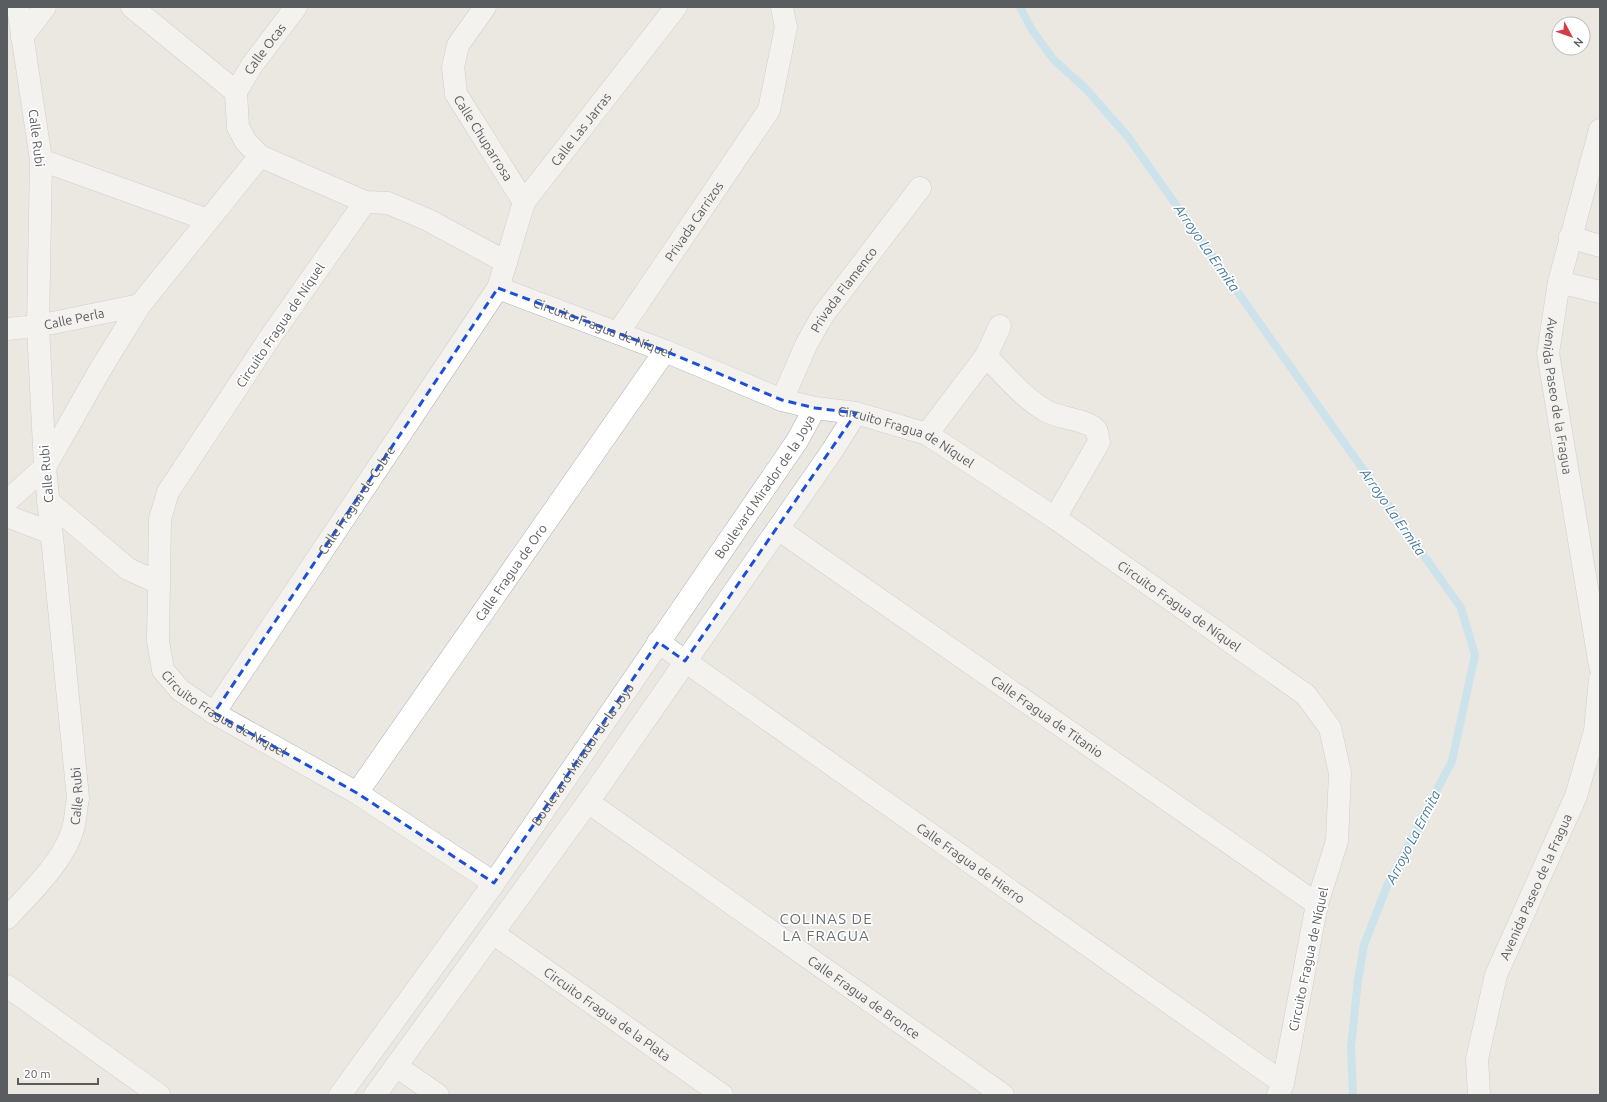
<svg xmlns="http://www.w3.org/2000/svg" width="1607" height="1102" font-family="Ubuntu,sans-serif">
  <rect width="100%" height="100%" fill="#ebe7e1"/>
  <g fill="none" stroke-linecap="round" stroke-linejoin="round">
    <path stroke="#a7ddf5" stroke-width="8" d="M1020,7L1032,30L1053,59L1086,89L1128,137L1461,608L1475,655L1452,761L1387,886L1364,945L1358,980L1351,1047L1353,1095"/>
    <defs>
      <g id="street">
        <path id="s1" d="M132,7L236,92L238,127L246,142L260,156L365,202L388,203L428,220L506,262L498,288L665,351L782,400L815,408L856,413L927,434L1055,518L1306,695L1330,728L1340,773L1337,841L1317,904L1283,1083L1278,1095"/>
        <path id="s2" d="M485,7L458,45L453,67L456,94L524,202"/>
        <path d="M22,37L45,7"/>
        <path id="s3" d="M236,92L252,65L296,7"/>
        <path id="s4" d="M1600,130L1559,282L1548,353L1600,666"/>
        <path d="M41,160L208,220"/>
        <path id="s5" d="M365,202L269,339L168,492L160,519L158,641L163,670L180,690L214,713L357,793L494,883"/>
        <path d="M1570,237L1600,246"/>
        <path id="s6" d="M506,262L524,202L676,7"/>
        <path d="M1559,282L1600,292"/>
        <path id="s7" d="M7,329L38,326L140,305"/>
        <path id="s8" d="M618,333L769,110L786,27L782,7"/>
        <path d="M986,356C1005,375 1024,399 1048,412C1059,418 1089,420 1096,430C1098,433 1098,438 1099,442L1055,518"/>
        <path id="s9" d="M782,400L807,343L823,315L920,188"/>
        <path d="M927,434L986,356L1000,326"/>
        <path d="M7,501L45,467L100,370L140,305L260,156"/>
        <path d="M48,501L128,569L159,583"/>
        <path d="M7,516L51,533"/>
        <path id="s10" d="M778,529L1317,904"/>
        <path id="s11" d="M658,642L1283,1083"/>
        <path id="s12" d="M214,713L498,288"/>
        <path id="s13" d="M357,793L665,351"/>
        <path id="s14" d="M588,802L1003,1095"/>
        <path id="s15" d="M7,918C30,893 66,860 74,825C76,816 76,807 78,798L45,467L38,326L41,160L18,7"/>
        <path id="s16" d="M493,933L722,1095"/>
        <path d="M7,986L159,1095"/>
        <path d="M396,1066L438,1095"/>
        <path id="s17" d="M340,1095L494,883L797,441L815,408"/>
        <path d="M375,1095L588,802L832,451L856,413"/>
        <path id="s18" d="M1479,1095L1477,1059L1496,975L1576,796L1595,731L1600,679"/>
      </g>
    </defs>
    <use href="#street" stroke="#afb2b5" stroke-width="23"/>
    <use href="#street" stroke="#fff" stroke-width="22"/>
  </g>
  <path d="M0 0H1607V1102H0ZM498,288L665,351L782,400L815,408L856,413L685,661L658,642L494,883L357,793L214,713Z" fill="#ebe7e1" fill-opacity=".55" fill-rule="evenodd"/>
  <path fill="none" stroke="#1d4ed8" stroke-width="3" stroke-dasharray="8 5" stroke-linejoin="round" d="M498,288L665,351L782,400L815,408L856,413L685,661L658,642L494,883L357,793L214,713Z"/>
  <g text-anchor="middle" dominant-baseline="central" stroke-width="3.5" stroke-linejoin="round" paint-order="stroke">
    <g font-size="13" fill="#5a5d60" stroke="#fff">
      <text stroke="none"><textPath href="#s3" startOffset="52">Calle Ocas</textPath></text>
      <text stroke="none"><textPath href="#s6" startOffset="155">Calle Las Jarras</textPath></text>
      <text stroke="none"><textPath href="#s2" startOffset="148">Calle Chuparrosa</textPath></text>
      <text transform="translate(37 138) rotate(83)">Calle Rubi</text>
      <text stroke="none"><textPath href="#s8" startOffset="135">Privada Carrizos</textPath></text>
      <text stroke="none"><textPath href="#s9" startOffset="127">Privada Flamenco</textPath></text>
      <text stroke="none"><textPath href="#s7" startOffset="68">Calle Perla</textPath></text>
      <text transform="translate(280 325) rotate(-56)">Circuito Fragua de Níquel</text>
      <text stroke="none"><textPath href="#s1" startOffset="615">Circuito Fragua de Níquel</textPath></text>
      <text stroke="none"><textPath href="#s4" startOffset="273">Avenida Paseo de la Fragua</textPath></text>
      <text stroke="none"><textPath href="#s1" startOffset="939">Circuito Fragua de Níquel</textPath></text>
      <text transform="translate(46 474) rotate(-95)">Calle Rubi</text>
      <text stroke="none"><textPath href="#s17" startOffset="742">Boulevard Mirador de la Joya</textPath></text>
      <text stroke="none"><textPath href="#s12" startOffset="256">Calle Fragua de Cobre</textPath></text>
      <text stroke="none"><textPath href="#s13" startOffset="269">Calle Fragua de Oro</textPath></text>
      <text stroke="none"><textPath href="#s1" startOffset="1263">Circuito Fragua de Níquel</textPath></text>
      <text stroke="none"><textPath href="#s5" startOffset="606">Circuito Fragua de Níquel</textPath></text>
      <text stroke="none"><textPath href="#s10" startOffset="328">Calle Fragua de Titanio</textPath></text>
      <text stroke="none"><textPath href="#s17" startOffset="418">Boulevard Mirador de la Joya</textPath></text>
      <text stroke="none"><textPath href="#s15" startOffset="145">Calle Rubi</textPath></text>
      <text stroke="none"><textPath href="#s11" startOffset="383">Calle Fragua de Hierro</textPath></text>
      <text stroke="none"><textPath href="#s18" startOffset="219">Avenida Paseo de la Fragua</textPath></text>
      <text transform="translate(1308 959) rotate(-78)">Circuito Fragua de Níquel</text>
      <text stroke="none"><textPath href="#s14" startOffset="338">Calle Fragua de Bronce</textPath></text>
      <text stroke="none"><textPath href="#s16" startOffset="140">Circuito Fragua de la Plata</textPath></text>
    </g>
    <g font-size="14" font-style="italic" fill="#447a9c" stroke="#fff">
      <text transform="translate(1207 248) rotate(55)">Arroyo La Ermita</text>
      <text transform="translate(1393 512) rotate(55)">Arroyo La Ermita</text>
      <text transform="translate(1413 837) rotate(-63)">Arroyo La Ermita</text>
    </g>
    <g font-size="15" letter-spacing="1" fill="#6b6f72" stroke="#fff">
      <text x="826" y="918">COLINAS DE<tspan x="826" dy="17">LA FRAGUA</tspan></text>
    </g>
  </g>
  <rect width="1607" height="1102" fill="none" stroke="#5a5d60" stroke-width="16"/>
  <g transform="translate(1571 36) rotate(131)"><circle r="19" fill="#ffffff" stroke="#bdbebf"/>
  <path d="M0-3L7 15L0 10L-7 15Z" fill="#d53d46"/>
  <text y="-6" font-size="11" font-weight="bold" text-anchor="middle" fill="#5a5d60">N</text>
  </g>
  <path d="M18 1078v6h80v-6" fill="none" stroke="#5a5d60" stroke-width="2"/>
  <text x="24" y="1078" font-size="12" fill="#5a5d60" stroke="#ffffff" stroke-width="3" paint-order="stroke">20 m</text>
</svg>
